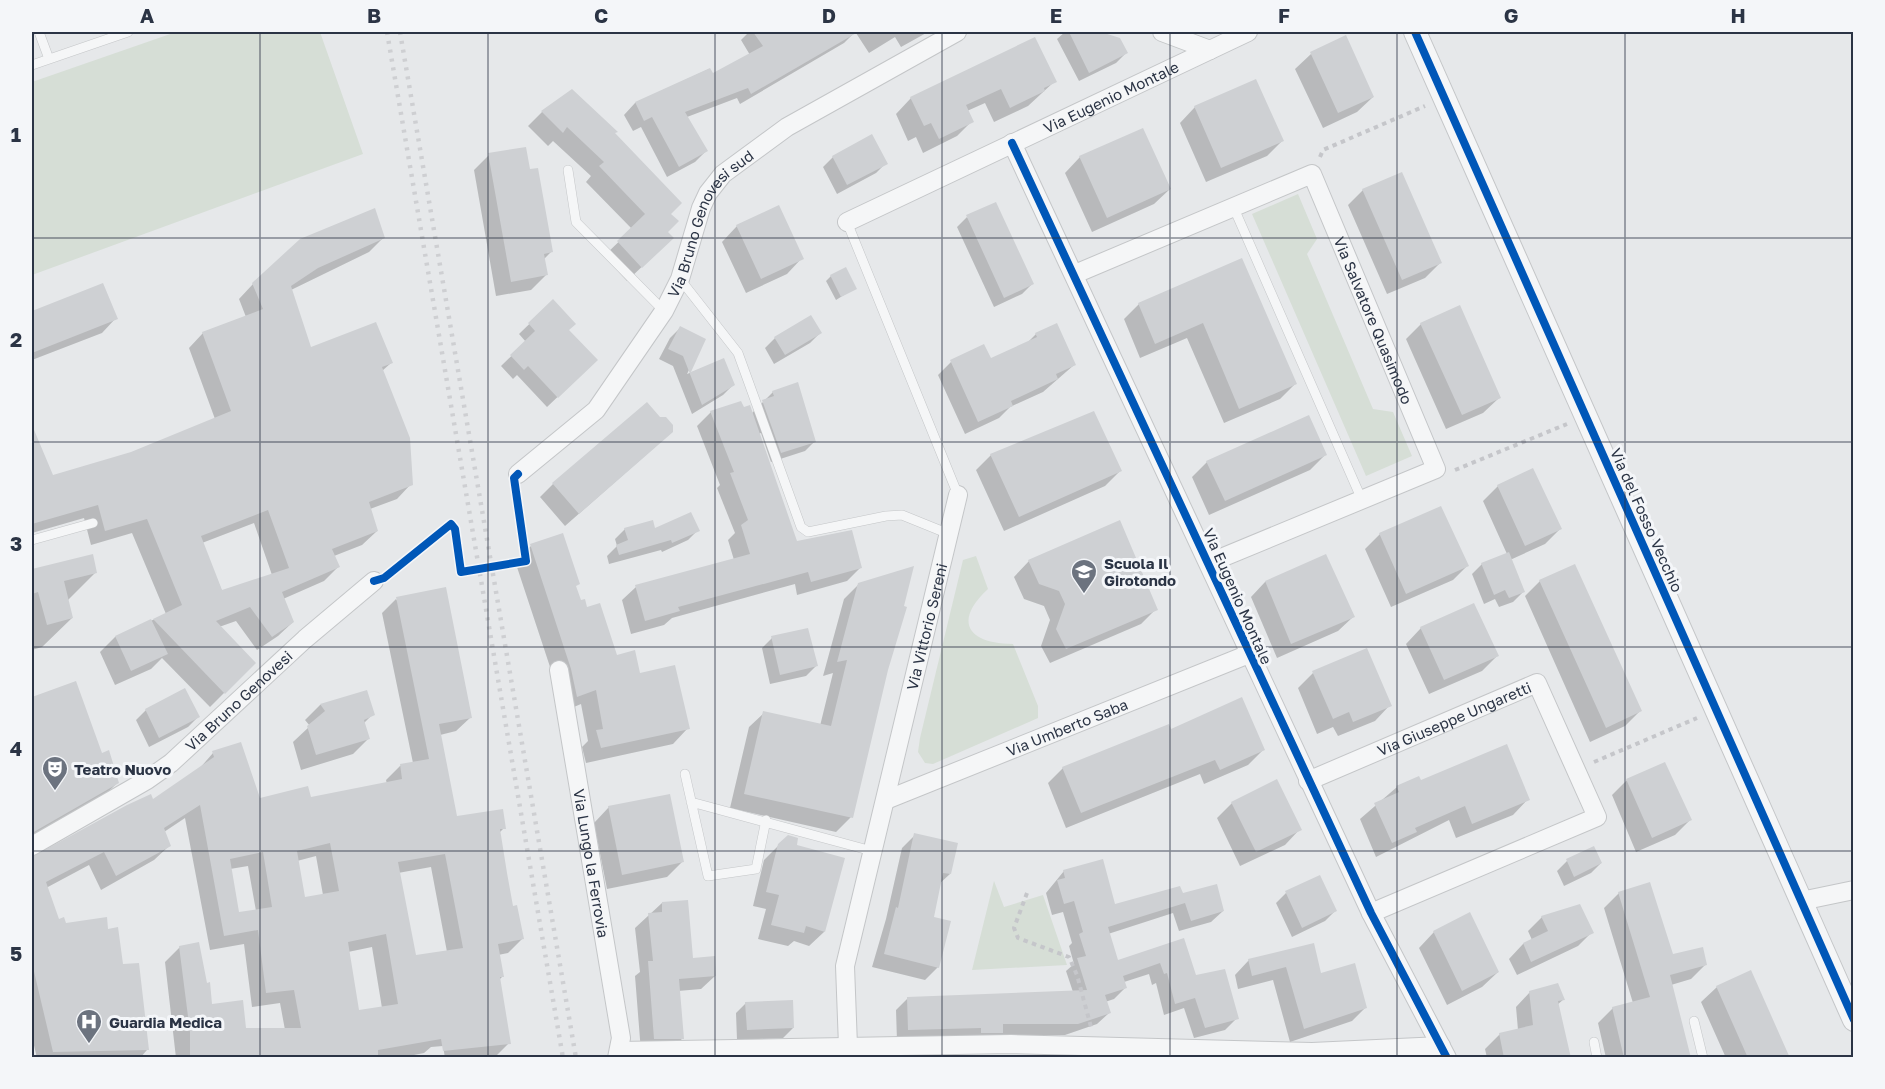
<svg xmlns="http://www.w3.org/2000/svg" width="1885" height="1089" font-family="'Golos Text',sans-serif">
  <rect width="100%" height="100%" fill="#e6e8ea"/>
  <path fill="#d6ded6" d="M176,32H320L363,154L32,275V82Z
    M1298,194L1317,239L1307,254L1373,409L1393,412L1412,456L1366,476L1252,214Z
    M976,556L988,589C952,622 969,644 1013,644L1038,706V718L933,764L925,763L918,752L920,738L963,560Z
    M994,881L1004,907L1043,895L1067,965L972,970Z"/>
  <path fill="#0003" fill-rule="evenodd" d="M749,32H855L844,43L740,104L737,98L687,117L706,151L695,162L667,177L641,127L633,131L624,115L635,103L709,69L712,75L750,55L741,40Z
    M928,32L901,47L895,37L869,53L856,33Z
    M1065,32H1097L1119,39L1126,53L1116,63L1079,81L1057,39Z
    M1334,43L1373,97L1357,112L1323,128L1295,69L1311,54Z
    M1055,81L1028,106L994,122L985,103L967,111L972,121L957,136L923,153L916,137L908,141L896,114L911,98Z
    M572,91L614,134L669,214L666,232L672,238L627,281L604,256L632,229L586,182L591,176L553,141L548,146L528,126L542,112Z
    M1195,107L1282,141L1267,156L1206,182L1180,123Z
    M489,155L551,252L543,260L546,275L531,290L496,296L474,170Z
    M833,157L886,163L876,173L837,194L823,167Z
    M1080,157L1170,189L1154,204L1092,232L1065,173Z
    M1363,190L1440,263L1425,278L1387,294L1348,205Z
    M967,217L1032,284L1022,294L994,307L957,227Z
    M737,226L802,258L787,274L746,293L722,242Z
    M383,238L369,252L291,290L310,349L391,363L382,371L411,484L397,499L370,509L377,531L362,545L334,556L338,567L324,581L283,599L293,622L278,636L257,650L236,621L219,627L254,663L210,707L162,658L151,669L115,685L100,652L115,637L166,614L132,533L91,545L84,518L32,533V429L52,477L132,454L215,419L189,348L203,333L246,317L239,299L253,284ZM254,523L272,575L222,591L202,543Z
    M1241,260L1295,384L1280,399L1224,423L1187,338L1140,358L1124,319L1139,304Z
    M831,276L855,288L836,300L826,281Z
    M103,285L116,318L102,333L32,360V313Z
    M553,301L586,370L547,407L517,375L513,379L501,366L526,342L519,334Z
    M1421,324L1499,398L1483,413L1446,429L1406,339Z
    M680,328L704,340L687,374L723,360L733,385L723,395L692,414L673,366L659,359L670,338Z
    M820,333L810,343L774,364L765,348L775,338Z
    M1036,334L1074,365L1043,392L1010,407L999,418L965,434L938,375L951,362L984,346L990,360L1026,344Z
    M773,392L815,441L805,451L771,462L761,433L758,434L796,543L861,567L847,581L797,595L795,584L672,618L664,625L631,634L622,600L636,587L734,560L728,540L735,533L717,488L720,485L697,426L711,412L743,409L751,414Z
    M659,419L657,445L565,526L540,497L553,484Z
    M991,455L1120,471L1105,486L1004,531L976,470Z
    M1325,455L1310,470L1209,515L1192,477L1207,462Z
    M1498,486L1560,529L1545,544L1510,560L1523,592L1513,602L1499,607L1495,599L1484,604L1472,574L1482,564L1507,554L1483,501Z
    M625,529L654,530H698L688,540L662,552L661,550L609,564L607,556L617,546L615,539Z
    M1380,534L1467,566L1453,580L1391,607L1365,549Z
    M531,546L575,587L580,602L616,657L639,675L688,728L673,744L586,763L582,747L588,741L581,704L562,712L556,685L515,561Z
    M92,556L96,572L67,601L72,618L42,647L32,650V571Z
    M1326,556L1353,617L1338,631L1277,658L1251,597L1265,582Z
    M1029,561L1156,609L1141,624L1050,663L1041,646L1050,620L1044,606L1024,599L1014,577Z
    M1540,581L1640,711L1625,726L1590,742L1525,596Z
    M859,584L887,670L851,817L836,832L730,808L749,727L764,713L820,726L833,673L823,676L844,599Z
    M396,599L471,717L456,731L440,735L456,818L504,828L499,833L511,908L523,938L508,953L498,955L503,976L499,980L509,1043L494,1058H445L443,1046L431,1047L424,1053L399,1058H176L165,962L180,947L211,1005L245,1029L285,1030L280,1003L252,1007L244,944L210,950L185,818L164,832L169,846L154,860L101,890L89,865L46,888L58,921L65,925L107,930L122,965L147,1050L140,1058H37L32,1037V859L127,806L152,801L199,769L213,753L259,799H310L387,784L386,780L400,766L413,763L382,613ZM316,856L323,895L304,899L297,861ZM248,866L256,911L238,914L230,869ZM431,867L447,952L415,957L398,873ZM372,947L382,1008L358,1012L348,952Z
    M1421,628L1497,656L1482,671L1429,694L1406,644Z
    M772,638L816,666L806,676L770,684L762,648Z
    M1313,673L1390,705L1375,721L1338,736L1333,727L1317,734L1298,688Z
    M75,683L101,755L118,782L103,797L32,838V698Z
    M366,692L373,714L364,723L368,739L353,754L301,770L293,742L310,726L305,720L320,705Z
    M146,710L198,717L188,727L149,747L136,720Z
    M1170,731L1264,749L1248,765L1204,784L1200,774L1066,828L1048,783L1063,768Z
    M1627,780L1690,820L1675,835L1636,852L1612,795Z
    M1420,782L1528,799L1513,815L1456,838L1449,820L1376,857L1360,819L1397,787Z
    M1232,803L1300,829L1285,845L1240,866L1217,818Z
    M609,807L682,862L667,877L607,889L594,823Z
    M915,835L950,874L939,884L932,918L938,967L925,980L872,967L886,919L902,848Z
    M779,845L795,846L843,859L824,932L809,946L794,941L788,946L758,939L766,909L753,906L764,860Z
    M1594,848L1601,863L1591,873L1564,886L1557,871L1567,861Z
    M1064,871L1114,906L1182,894L1223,911L1211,922L1179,931L1173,913L1108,934L1117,962L1183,940L1195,977L1237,1018L1225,1030L1194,1038L1184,1008L1164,1015L1156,983L1152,985L1149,974L1124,982L1125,988L1114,999L1105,1002L1109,1013L1097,1024L1065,1035H999L990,1044L897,1041L896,1010L908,998L1073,992L1066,971L1074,964L1069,946L1072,943L1063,912L1052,915L1046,893Z
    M1319,877L1335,911L1325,921L1292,937L1276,903L1286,893Z
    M1619,893L1672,956L1706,964L1691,979L1671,985L1689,1058H1606L1598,1023L1613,1008L1633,1003L1604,908Z
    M662,903L692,959L715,976L701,989L678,991L683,1038L669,1051L641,1052L635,976L640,972L635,928Z
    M1542,917L1592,932L1578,946L1517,975L1509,959L1523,944L1532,940L1528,931Z
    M1434,932L1498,972L1482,987L1447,1005L1419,948Z
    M1313,945L1320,975L1366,1007L1352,1021L1290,1042L1273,980L1238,989L1235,975L1249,960Z
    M1717,987L1789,1058H1726L1701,1002Z
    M1530,992L1564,999L1557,1005L1569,1058H1487L1485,1049L1500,1034L1518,1030L1516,1007Z
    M746,1003L793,1028L783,1038L737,1040L736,1013Z"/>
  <path fill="#ced0d3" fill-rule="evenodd" d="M753,32H858L751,94L748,88L685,112L708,151L679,167L652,117L644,121L635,102L710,68L713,73L763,46Z
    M1069,32H1101L1120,38L1128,53L1089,73Z
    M1346,35L1374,97L1338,113L1310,52Z
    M1035,37L1057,82L1044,88L1045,91L1010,108L1001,89L966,105L974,122L939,139L931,123L924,126L910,97Z
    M1256,79L1284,141L1221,168L1194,106Z
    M572,89L618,132L615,133L682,203L671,214L679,221L668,232L674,238L642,268L617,241L645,214L599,166L604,162L567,127L563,133L541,111Z
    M1143,128L1171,189L1107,218L1079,156Z
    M872,134L888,164L847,185L832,156Z
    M526,147L530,169L538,168L553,252L544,254L548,275L511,282L488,153Z
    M1402,172L1442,263L1402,280L1362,189Z
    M996,202L1034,284L1004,298L966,215Z
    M779,205L804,259L761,279L736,225Z
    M375,208L385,238L318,268L291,286L311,347L376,322L393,363L382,367L410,438L413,485L369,502L378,531L332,549L340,567L282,592L294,622L272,637L250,607L216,621L256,663L225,694L153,619L182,605L147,519L105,531L98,505L32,524V425L53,475L131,452L231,411L202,332L263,309L252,283L300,239ZM268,510L289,568L222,590L201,536Z
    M1242,258L1297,384L1239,409L1203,323L1155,344L1138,303Z
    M846,267L857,289L841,297L830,275Z
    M103,283L118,319L32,353V311Z
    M553,299L576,324L569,330L598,360L558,398L528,366L524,370L510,355L535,331L528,323Z
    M1460,305L1501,398L1462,415L1420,323Z
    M811,315L822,333L785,355L774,337Z
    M1057,323L1076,365L1056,374L1058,379L1011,401L1013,406L978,422L950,360L984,344L991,358L1037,337L1035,333Z
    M680,326L706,339L691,372L724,358L735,385L702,405L683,356L668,349Z
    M798,382L816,442L781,453L762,400L774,396L772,391Z
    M741,401L744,407L750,405L797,541L852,530L862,568L811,582L808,572L678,607L680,611L645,621L635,585L750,554L741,525L748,520L730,473L734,472L710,411Z
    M647,402L660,417H666L673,425V432L579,514L552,483Z
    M1094,411L1122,471L1019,517L990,454Z
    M1309,415L1327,455L1225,501L1206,461Z
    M1533,468L1562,529L1525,546L1497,485Z
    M1441,506L1469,566L1406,594L1379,533Z
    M691,512L700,531L672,543L671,540L619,555L616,545L628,540L624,528L653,520L655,528Z
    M1120,520L1158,610L1066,649L1056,629L1065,604L1059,591L1039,584L1028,560Z
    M563,533L580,584L576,586L581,600L585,599L587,607L600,603L617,655L635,650L640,673L675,665L690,729L601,748L596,730L603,729L596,690L577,697L571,669L530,544Z
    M1509,552L1525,592L1509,598L1505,590L1494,595L1481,563Z
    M93,554L97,573L64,581L73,618L47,625L38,592L32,594V569Z
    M1326,554L1355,617L1291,644L1265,581Z
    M1575,564L1642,711L1606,728L1539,580Z
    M914,566L904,606L907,607L888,670L853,818L744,794L763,711L831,726L847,660L837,662L858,583Z
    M446,587L472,718L439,724L457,816L503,809L506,829H500L507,873L513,906L517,905L524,939L498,944L504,977H500L511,1044L443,1051L441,1039L378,1050V1058H190V1032L179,946L199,942L207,983L210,982L212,1004L243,1000L246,1028H301L294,990L266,993L258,930L224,936L200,805L164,828L171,846L116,876L104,852L46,882L59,919L64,917L66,923L107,917L108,929L118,927L123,964L139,963L149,1050L53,1052L32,963V857L127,805L151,794L153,799L214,757L212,751L241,742L260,798L308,786L311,797L402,779L400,764L429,759L396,597ZM330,843L339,891L305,897L297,851ZM263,852L272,907L239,912L230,859ZM445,854L463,948L416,955L398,862ZM386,934L398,1004L359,1010L348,942Z
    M1474,603L1499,656L1444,680L1420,627Z
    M151,619L168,654L131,671L115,636Z
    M808,628L818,666L780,675L771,636Z
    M1367,648L1392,706L1353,722L1349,712L1333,719L1312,671Z
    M76,681L102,753L109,750L119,783L32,833V697Z
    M185,688L200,717L159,738L145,709Z
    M367,690L375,715L364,720L370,739L316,755L307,726L325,711L320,704Z
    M1242,697L1265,750L1220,770L1215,760L1081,813L1062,767L1169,724L1171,729Z
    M1507,744L1530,800L1472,824L1465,806L1415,828L1417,832L1392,843L1374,803L1399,792L1396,786L1419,776L1421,780Z
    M1665,762L1692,820L1652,838L1626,779Z
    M1277,779L1302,830L1256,852L1231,802Z
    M670,794L684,862L622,875L608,806Z
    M914,833L958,843L951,874L943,873L934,917L951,921L939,968L884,954L896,907L898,908Z
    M788,835L798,838L797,845L845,858L825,932L806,926L804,933L771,925L779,895L766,892L778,844Z
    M1594,846L1602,863L1574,877L1566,859Z
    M1103,859L1115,904L1180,886L1183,893L1217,884L1224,911L1191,921L1185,903L1108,927L1118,960L1184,938L1196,975L1225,969L1239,1019L1205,1028L1195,998L1175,1004L1167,973L1164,974L1160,963L1123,976L1127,988L1105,995L1111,1013L1078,1024H1003V1033H981V1028L908,1030L907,997L1087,990L1077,958L1086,956L1079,934L1083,932L1074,901L1064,904L1057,880L1065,878L1063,870Z
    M1320,875L1337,911L1302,928L1285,891Z
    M1650,882L1673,954L1703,947L1707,965L1670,975L1691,1058H1624L1612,1007L1650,997L1618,892Z
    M688,900L693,958L715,956L716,976L679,979L684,1039H654L648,961H653L648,913L662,912V902Z
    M1580,904L1594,933L1531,962L1523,943L1548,931L1541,916Z
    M1470,912L1499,972L1462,991L1433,931Z
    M1314,943L1321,973L1355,963L1367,1008L1304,1029L1286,967L1252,976L1248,959Z
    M1751,970L1790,1058H1748L1716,986Z
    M1558,983L1565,1000L1558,1001L1571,1058H1504L1499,1033L1533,1025L1529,991Z
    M793,1000L794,1028L747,1030L745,1002Z"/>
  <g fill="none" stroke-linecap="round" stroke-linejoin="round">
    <defs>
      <path id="service" d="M39,32L49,59
        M32,65L128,32
        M568,170L576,222L664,311
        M1233,206L1362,500
        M847,222L958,495
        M680,279L738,353L801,527L808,532L886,516L902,515L949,534
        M32,540L93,523
        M685,774L708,876L756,869L766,820
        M691,802L872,851
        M1694,1021L1703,1058
        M1594,1042L1597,1058"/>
      <g id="minor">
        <path d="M1162,32L1210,50L1248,32"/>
        <path d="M1012,143L1371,913L1447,1058"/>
        <path id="s1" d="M847,222L1210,50"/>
        <path id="s2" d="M1075,274L1312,174L1436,469L1209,563"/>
        <path id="s3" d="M518,474L596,410L664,311L680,279L701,208L708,193L723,174L787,127L957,32"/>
        <path id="s4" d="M559,670L621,1038L617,1058"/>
        <path id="s5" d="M1308,781L1537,683L1597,817L1371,913"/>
        <path id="s6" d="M886,800L1249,654"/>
        <path id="s7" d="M32,846L147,780L171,763L305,639L374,581"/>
        <path d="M1801,901L1854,890"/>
        <path id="s8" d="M848,1046L845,966L958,495"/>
        <path d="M619,1051L1011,1044L1312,1052L1441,1046"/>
      </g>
      <path id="tertiary" d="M1415,32L1854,1020"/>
    </defs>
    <use href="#service" stroke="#c4c6c8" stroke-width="10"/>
    <use href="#minor" stroke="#c4c6c8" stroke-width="20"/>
    <use href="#tertiary" stroke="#c4c6c8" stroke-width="24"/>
    <path stroke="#c5c6ca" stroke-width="4" stroke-dasharray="4.5 4.5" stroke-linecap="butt" d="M1320,157L1323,150L1425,106
      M1455,470L1567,424
      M1594,762L1697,718
      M1027,893L1014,928L1018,938L1069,957L1077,975L1091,1027"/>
    <use href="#service" stroke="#f5f6f7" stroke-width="9"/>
    <use href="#minor" stroke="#f5f6f7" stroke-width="18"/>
    <use href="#tertiary" stroke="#f5f6f7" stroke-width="22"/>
    <path stroke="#cecfd2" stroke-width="4.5" stroke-dasharray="3 6" stroke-linecap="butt" d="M387,32L563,1058
      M400,32L576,1058"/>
    <defs>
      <path id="cycleway" d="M1415,32L1854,1020
        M1012,143L1371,913L1447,1058
        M374,581L384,578L451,524L455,529L461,572L526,561L514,478L518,474"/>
    </defs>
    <use href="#cycleway" stroke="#f4f6f9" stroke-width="11"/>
    <use href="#cycleway" stroke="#0057b8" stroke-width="8"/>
  </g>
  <path fill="none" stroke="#2b3445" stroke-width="1.5" stroke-opacity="0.55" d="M260,32V1058M488,32V1058M715,32V1058M942,32V1058M1170,32V1058M1397,32V1058M1625,32V1058M32,238H1854M32,442H1854M32,647H1854M32,851H1854"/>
  <defs>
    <symbol id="school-pin" viewBox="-11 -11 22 30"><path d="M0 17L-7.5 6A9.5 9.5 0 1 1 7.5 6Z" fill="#6c737f" stroke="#f4f6f9"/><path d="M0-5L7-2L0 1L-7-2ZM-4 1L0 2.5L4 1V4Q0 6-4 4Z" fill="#fff"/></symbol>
    <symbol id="theatre-pin" viewBox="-11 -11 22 30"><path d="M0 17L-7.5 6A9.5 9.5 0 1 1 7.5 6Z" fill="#6c737f" stroke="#f4f6f9"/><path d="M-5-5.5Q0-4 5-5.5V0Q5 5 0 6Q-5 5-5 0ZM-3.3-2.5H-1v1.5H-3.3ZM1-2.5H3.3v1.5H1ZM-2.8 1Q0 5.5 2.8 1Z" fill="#fff"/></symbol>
    <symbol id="hospital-pin" viewBox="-11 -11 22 30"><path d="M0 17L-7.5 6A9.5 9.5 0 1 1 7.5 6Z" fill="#6c737f" stroke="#f4f6f9"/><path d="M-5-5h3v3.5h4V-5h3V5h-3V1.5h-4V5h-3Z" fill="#fff"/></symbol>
  </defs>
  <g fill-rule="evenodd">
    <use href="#school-pin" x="1069" y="557" width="30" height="40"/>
    <use href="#theatre-pin" x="40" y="754" width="30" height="40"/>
    <use href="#hospital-pin" x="74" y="1007" width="30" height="40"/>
  </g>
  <g text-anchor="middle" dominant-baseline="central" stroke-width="6" stroke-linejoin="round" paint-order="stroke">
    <g font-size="15" fill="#2b3445" stroke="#f4f6f9">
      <text stroke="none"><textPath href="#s1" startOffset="292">Via Eugenio Montale</textPath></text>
      <text stroke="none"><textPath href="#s3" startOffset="322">Via Bruno Genovesi sud</textPath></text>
      <text stroke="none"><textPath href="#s2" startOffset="416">Via Salvatore Quasimodo</textPath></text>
      <text transform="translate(1647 520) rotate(66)">Via del Fosso Vecchio</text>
      <text transform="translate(1238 596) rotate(66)">Via Eugenio Montale</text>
      <text stroke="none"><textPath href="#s8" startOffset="429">Via Vittorio Sereni</textPath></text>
      <text stroke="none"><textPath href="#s7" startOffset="254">Via Bruno Genovesi</textPath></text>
      <text stroke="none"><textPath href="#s5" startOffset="159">Via Giuseppe Ungaretti</textPath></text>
      <text stroke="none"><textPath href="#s6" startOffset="195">Via Umberto Saba</textPath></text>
      <text stroke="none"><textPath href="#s4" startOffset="196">Via Lungo la Ferrovia</textPath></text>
    </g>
    <g font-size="15" font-weight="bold" fill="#2b3445" stroke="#f4f6f9" text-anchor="start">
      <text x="1104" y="563">Scuola Il<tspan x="1104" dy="17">Girotondo</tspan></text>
      <text x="74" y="769">Teatro Nuovo</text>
      <text x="109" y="1022">Guardia Medica</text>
    </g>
  </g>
  <rect width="1885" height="1089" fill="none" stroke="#f4f6f9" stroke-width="66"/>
  <rect x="33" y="33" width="1819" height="1023" fill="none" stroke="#2b3445" stroke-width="2"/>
  <g font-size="20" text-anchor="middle" font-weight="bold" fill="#2b3445">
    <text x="147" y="23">A</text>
    <text x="374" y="23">B</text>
    <text x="601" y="23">C</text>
    <text x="829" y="23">D</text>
    <text x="1056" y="23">E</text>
    <text x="1284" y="23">F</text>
    <text x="1511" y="23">G</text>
    <text x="1738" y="23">H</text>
    <text x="16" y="142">1</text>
    <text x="16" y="347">2</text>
    <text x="16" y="551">3</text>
    <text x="16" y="756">4</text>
    <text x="16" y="961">5</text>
  </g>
</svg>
